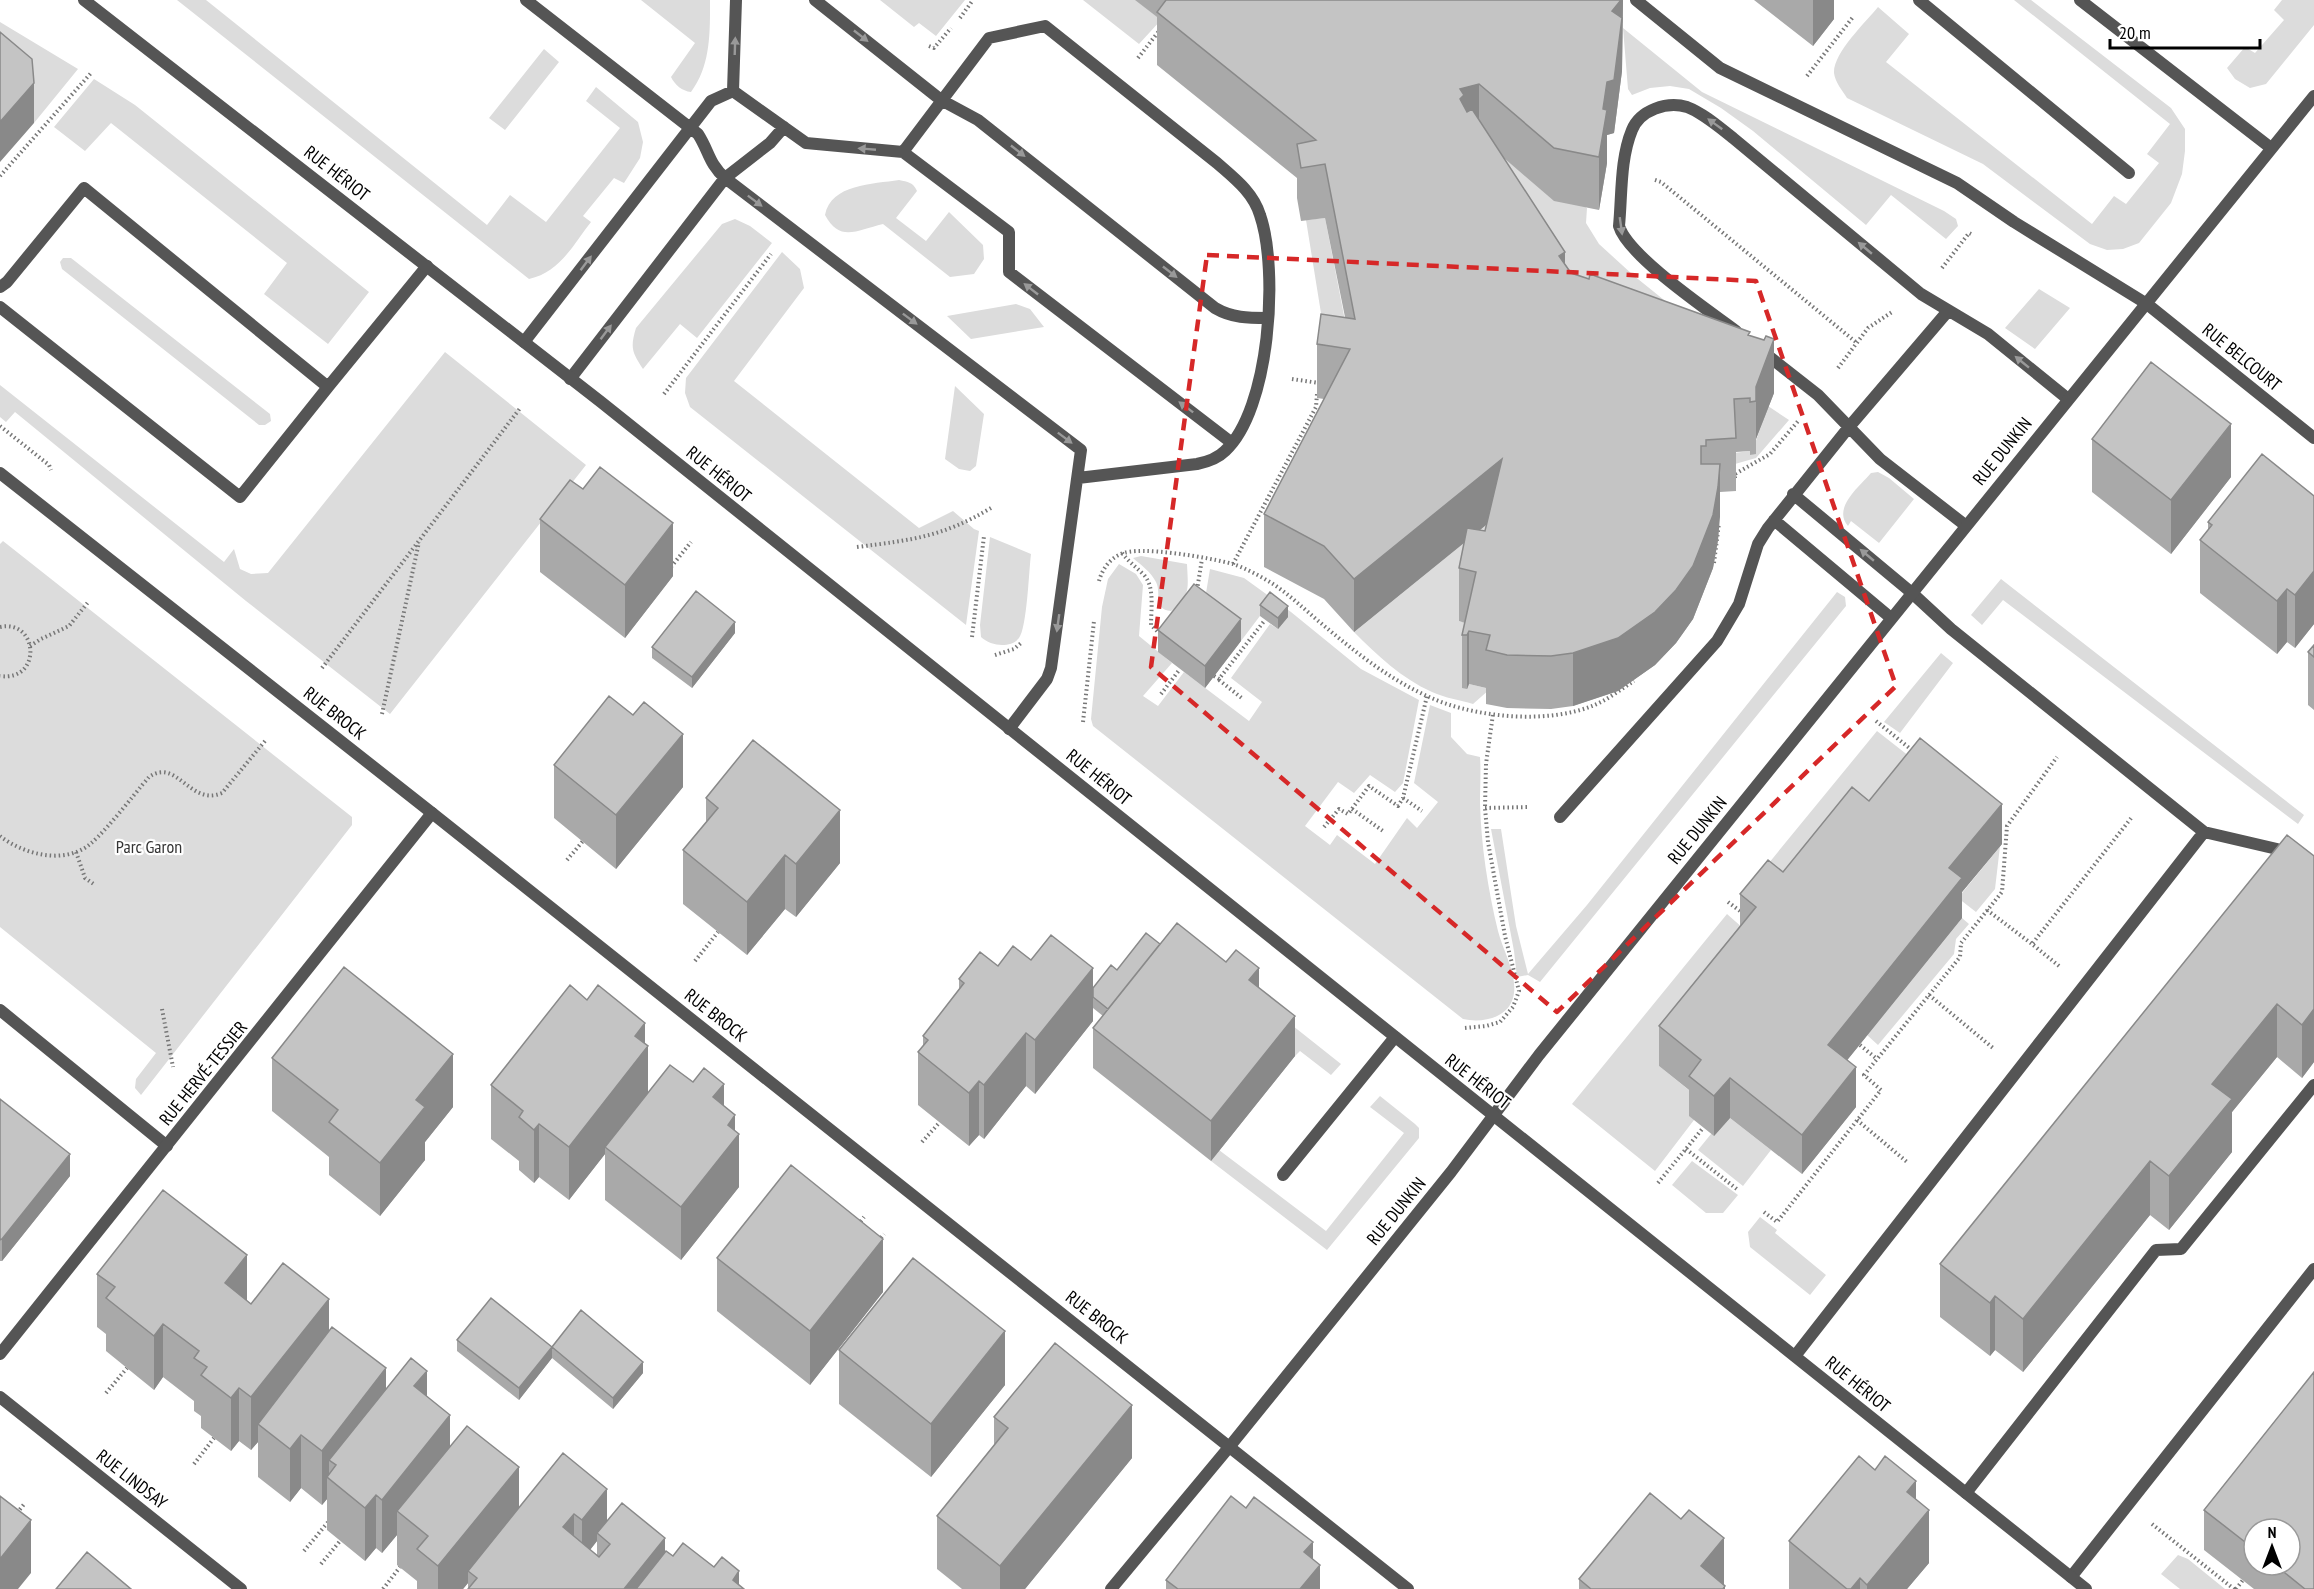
<svg xmlns="http://www.w3.org/2000/svg" width="2314" height="1589" font-family="'PT Sans Narrow',sans-serif">
  <rect width="100%" height="100%" fill="#fff"/>
  <path fill="#dcdcdc" d="M177,0H206L487,225L510,195L546,222L620,128L586,101L596,87L638,122L643,142L640,158L624,183L614,178L583,216L591,222C573,245 560,272 529,279Z
    M641,0H710C710,32 711,65 691,92C682,91 675,85 671,77L695,43Z
    M880,0H965L936,36L919,23L914,27Z
    M1083,0H1136L1161,20L1139,44Z
    M2014,0H2031L2171,108L2185,129V151L2182,174L2171,203L2139,243L2123,249L2107,250L2090,244L1983,164L1847,98C1842,90 1835,82 1834,73C1833,53 1866,22 1878,7L1909,34L1886,62L2092,224L2114,196L2126,204L2159,163L2147,154L2170,124Z
    M2282,0H2314V25L2266,84L2250,88L2235,79L2227,68L2245,47L2255,53L2284,20L2274,10Z
    M0,22L78,69L34,123L0,72Z
    M1623,28L1702,92L1944,211L1956,219L1958,226L1946,239L1891,195L1866,225L1753,131L1721,108L1689,89L1670,86L1650,88L1632,95L1628,89Z
    M544,49L559,62L505,130L489,118Z
    M94,79L135,105L369,292L328,344L264,294L287,263L111,123L85,151L54,127Z
    M1479,137L1587,208L1586,223L1599,244L1633,275L1772,387L1774,393L1591,327Z
    M899,180C908,182 913,182 917,191L896,218L926,241L949,212L983,245L984,259L974,274L950,277L883,224C857,230 840,243 825,215C831,184 873,184 899,180Z
    M1325,218L1355,372L1330,369L1306,220Z
    M735,219L750,226L772,243L697,338L680,324L643,369C632,352 630,348 636,328L722,224Z
    M782,252L800,269L804,288L734,381L919,528L953,511L974,529L979,531L966,625L690,407L685,393L686,378Z
    M63,258H71L270,414L271,421L265,425H259L62,269L60,262Z
    M2039,289L2070,308L2035,349L2005,328Z
    M1016,304L1030,309L1044,327L971,339L947,316Z
    M445,352L586,465L390,714L246,601L15,412L6,422L0,417V385L224,562L234,549L240,569L251,574L268,573Z
    M955,386L984,414L976,466L970,471L959,469L945,459Z
    M1768,406L1789,420L1756,458L1735,464L1734,453L1750,451L1751,455Z
    M1878,472L1889,478L1914,499L1879,543L1851,521L1848,526C1832,508 1860,486 1871,473Z
    M1502,512L1459,621L1476,625L1467,688L1469,684L1490,689L1473,704C1460,700 1445,698 1432,692C1401,678 1378,656 1354,632Z
    M990,537L1031,554C1029,569 1027,628 1019,638C1015,643 1009,645 1002,645C995,645 986,642 981,637L980,625Z
    M3,541L352,817V825L141,1095L135,1088L136,1079L156,1053L0,927V544Z
    M1141,556L1187,564C1188,587 1191,597 1171,611C1152,609 1162,594 1156,582C1151,572 1141,565 1133,558Z
    M1119,564L1136,574L1143,585L1139,636L1172,663L1143,696L1158,706L1184,672L1249,721L1262,702L1231,678L1270,624L1278,629L1269,604L1241,641L1204,605L1210,569L1244,578L1291,612L1361,669L1419,700L1403,783L1395,792L1370,775L1354,793L1338,782L1305,826L1330,845L1337,835L1375,864L1407,818L1417,828L1438,802L1414,783L1430,705L1451,713V737L1467,754L1480,757C1481,772 1480,788 1480,803C1481,845 1488,890 1498,931C1503,951 1519,977 1513,998C1507,1019 1481,1023 1463,1019L1093,726L1091,719L1102,607L1108,579Z
    M2001,579L2304,815L2298,824L2003,600L1982,625L1971,615Z
    M1837,592L1845,597L1846,606L1540,982L1528,975L1517,977L1514,951L1491,829H1501L1516,926L1528,974L1587,905Z
    M1941,653L1953,663L1900,733L1884,722Z
    M1877,731L2002,829L1995,889L1976,912L1958,898L2002,844L1783,912L1741,897Z
    M1727,914L1744,929L1756,947L1659,1066L1701,1100L1694,1120L1655,1171L1572,1104Z
    M1962,918L1969,924L1956,939L1954,954L1878,1045L1867,1035Z
    M1259,999L1341,1064L1331,1075L1300,1051L1295,1056L1249,1020Z
    M1380,1096L1415,1124L1419,1128V1138L1327,1250L1211,1161L1219,1150L1326,1231L1404,1133L1370,1107Z
    M1730,1118L1771,1150L1743,1186L1698,1150L1711,1134Z
    M1692,1161L1738,1195L1723,1213H1706L1672,1185Z
    M1760,1217L1777,1230L1775,1233L1826,1275L1810,1295L1750,1247L1748,1232Z
    M2178,1555L2188,1559L2225,1589H2180L2161,1574Z"/>
  <g fill="none" stroke-linecap="round" stroke-linejoin="round">
    <path stroke="#777" stroke-width="4" stroke-dasharray="1.5 3" stroke-linecap="butt" d="M960,18L973,0
      M929,46L934,48L951,28
      M1138,58L1159,31
      M1807,76L1853,17
      M0,176L91,73
      M1655,180L1661,182L1857,343
      M1942,268L1969,233L1971,234
      M1838,368L1868,328L1892,312
      M1292,379L1319,383
      M664,394L771,254
      M0,426L49,465L51,470
      M1735,478V474L1770,454L1799,420
      M857,547C912,540 942,537 991,508
      M1122,553C1129,562 1135,566 1143,574C1155,585 1151,609 1151,625L1161,635
      M1714,563L1719,523
      M1233,564L1316,407L1317,394
      M671,567L691,542
      M1099,581C1102,570 1109,559 1121,554C1139,545 1211,558 1233,564C1245,568 1258,575 1270,582C1286,592 1301,606 1316,619C1355,652 1395,685 1444,703C1487,718 1549,723 1592,706C1606,701 1621,689 1634,681
      M1197,590L1202,559
      M0,627C39,619 42,682 0,676
      M972,637L984,536
      M30,646L41,639L69,626L89,601
      M995,655L1014,649L1021,643
      M322,668L521,407
      M1214,676L1219,679L1265,620
      M1219,680L1243,699
      M1161,694L1180,669
      M382,714L419,542
      M1876,721L1913,751
      M1083,722L1094,621
      M1403,798L1422,811
      M1485,808L1529,807
      M1352,809L1383,831
      M1324,827L1339,809L1348,814L1369,786L1398,806L1403,798L1427,696
      M0,836C22,853 57,863 83,849C100,840 134,794 149,777C177,757 190,807 222,793L265,741
      M76,852L85,878L95,885
      M567,860L583,841
      M1728,902L1744,914
      M1987,910L2032,944
      M695,961L718,932
      M2059,966L2032,944L2132,817
      M1929,995L1993,1048
      M162,1009L173,1067
      M1465,1028L1486,1026L1500,1022L1513,1007L1519,991L1505,936L1488,842L1485,808L1486,764L1493,714
      M1860,1045L1877,1059
      M1857,1120L1907,1162
      M922,1142L939,1123
      M1686,1149L1738,1190
      M1658,1183L1703,1128
      M1764,1212L1777,1222L1881,1090L1864,1075L1960,957L1961,943L2002,892L2007,826L2057,757
      M858,1225L864,1217
      M878,1241L884,1234
      M106,1393L127,1368
      M194,1464L214,1438
      M17,1513L25,1503
      M2152,1524L2234,1589
      M304,1551L329,1521
      M321,1564L340,1541
      M383,1589L400,1567
      M2236,1589L2243,1580"/>
    <path stroke="#555" stroke-width="12" d="M526,0L698,134C709,151 709,164 725,178L1081,450L1051,668L1047,679L1009,729
      M736,0L733,91L806,143L903,152L1009,232V272L1232,443
      M815,0L941,100L978,120L1215,308C1232,318 1248,318 1268,318
      M1636,0L1720,68L1957,183L2014,222L2147,304
      M1919,0L2129,173
      M2080,0L2271,148
      M903,152L989,38L1045,26L1217,163C1234,178 1253,192 1260,215C1279,270 1270,410 1225,451C1217,459 1207,462 1197,464L1078,478
      M0,287L7,282L84,188L328,387L427,266
      M0,307L240,497L328,387
      M1736,331C1708,310 1628,256 1619,226C1622,195 1620,159 1632,130C1640,110 1667,101 1687,107C1703,113 1719,127 1733,138L1921,294L1988,334L2068,399
      M524,342L711,101L733,91
      M1762,351L1818,395L1880,459L1965,525
      M570,379L725,178L770,143L784,127
      M1793,494L1912,593L1951,629L2204,832L1795,1356
      M1774,520L1891,618
      M1560,817L1717,641L1739,604L1758,544L1768,528L1849,427L1948,311
      M2204,832L2277,849L2287,857
      M0,1010L167,1146
      M1283,1175L1395,1037
      M1966,1493L2156,1250L2181,1249L2314,1085
      M2071,1577L2314,1269"/>
    <path stroke="#555" stroke-width="12" d="M2147,304L2314,438
      M0,1354L432,813
      M1111,1589L1230,1446L1451,1172L1539,1055L2314,96"/>
    <path stroke="#555" stroke-width="12" d="M84,0L601,402L2086,1589
      M0,473L432,813L1408,1589
      M0,1397L241,1589"/>
  </g>
  <path fill="#a9a9a9" fill-rule="evenodd" d="M1135,0H1623L1622,71L1614,133L1607,135V163L1599,210L1554,201L1504,158L1565,264L1571,273L1750,336L1774,393L1756,439V454L1750,455V451L1736,452V491L1720,492L1718,540L1713,568L1693,619L1676,643L1655,665L1618,691L1573,706L1551,709L1507,708L1486,704V688L1469,684L1467,689L1462,688V635L1465,623L1459,621V568L1464,543L1354,632L1324,599L1264,567V514L1324,399L1317,398V344L1345,317L1325,218L1301,221L1297,198V178L1157,65V17ZM1486,525L1485,531L1480,530Z
    M1754,0H1834V19L1813,46Z
    M2092,439L2231,477L2171,554L2092,492Z
    M2314,496V624L2295,648L2287,642L2277,654L2200,593V540L2208,530V522Z
    M540,519L673,576L625,638L540,572Z
    M1260,605L1288,617L1278,629L1260,616Z
    M1158,630L1241,641L1205,688L1158,652Z
    M735,633L692,688L652,658V647Z
    M2314,645V710L2308,705V652Z
    M554,765L683,787L616,869L554,818Z
    M706,798L840,863L796,917L785,909L747,955L683,904V850L706,822Z
    M1869,801L2002,844L1962,892V918L1847,1060L1856,1107L1802,1174L1730,1118L1714,1136L1689,1116V1090L1659,1066V1026L1740,926V894L1783,872Z
    M2314,856V1062L2302,1078L2277,1057L2232,1112V1152L2169,1230L2150,1215L2023,1372L1995,1350L1990,1356L1940,1317V1264Z
    M1160,944L1259,988L1295,1056L1211,1161L1093,1068V1028L1103,1016L1093,1008V1021L1035,1094L1026,1086L984,1139L979,1135L969,1146L918,1105V1052L923,1047V1036L959,990V979L998,966L1031,960L1093,988L1117,970Z
    M587,1000L645,1044L648,1093L724,1106L735,1131L739,1187L681,1260L605,1200V1154L569,1200L539,1177L534,1183L519,1170V1161L491,1139V1085Z
    M272,1058L453,1107L425,1142V1160L380,1216L329,1175V1157L272,1111Z
    M0,1099L70,1176L2,1261H0Z
    M717,1258L883,1292L810,1385L717,1311Z
    M97,1274L247,1301L251,1304L329,1331L386,1389L427,1396L450,1447L519,1508L563,1453L607,1521L665,1553L673,1556L714,1567L739,1571L468,1589V1583L463,1589H417V1581L397,1565V1535L382,1553L376,1548L365,1561L327,1530V1499L322,1505L301,1488L290,1502L258,1477V1442L251,1450L239,1441L231,1451L201,1428V1416L194,1411V1401L163,1377L154,1390L106,1351V1334L97,1327ZM597,1541V1555L590,1550Z
    M457,1340L552,1347L643,1373L613,1409L552,1358L519,1400L457,1351Z
    M839,1350L1005,1385L931,1477L839,1404Z
    M2314,1372V1589H2254L2204,1550V1510ZM2254,1529H2290V1565H2254Z
    M994,1417L1132,1458L1025,1589H962L937,1569V1516L994,1445Z
    M1875,1470L1916,1499L1929,1563L1907,1589H1789V1541Z
    M1313,1559L1320,1589H1166V1580Z
    M1579,1579L1724,1584L1725,1589H1579Z"/>
  <path fill="#898989" d="M1621,0H1623L1622,71L1614,133L1607,135V163L1599,210V157L1603,109L1612,11Z
    M1813,0H1834V19L1813,46Z
    M34,83V123L0,162V122Z
    M1479,84V137L1460,152V89Z
    M1565,252V305L1559,256Z
    M1774,339V393L1756,439V387Z
    M2231,424V477L2171,554V500Z
    M1502,459V512L1354,632V579Z
    M1720,464V517L1718,540L1713,568L1693,619L1676,643L1655,665L1618,691L1573,706V653Z
    M673,523V576L625,638V585Z
    M2314,571V624L2295,648V595Z
    M2287,589V642L2277,654V601Z
    M1288,606V617L1278,629V618Z
    M1241,619V641L1205,688V666Z
    M735,622V633L692,688V677Z
    M1469,631V684L1467,689V635Z
    M683,734V787L616,869V815Z
    M2002,804V844L1962,892V918L1828,1084V1045L1949,868Z
    M840,810V863L796,917V864Z
    M785,855V909L747,955V902Z
    M1093,968V1021L1035,1094V1040Z
    M1259,968V1008L1249,980Z
    M2277,1004V1057L2232,1112V1152L2169,1230V1176L2212,1084Z
    M2314,1009V1062L2302,1078V1025Z
    M1295,1016V1056L1211,1161V1121Z
    M645,1023V1049L648,1046V1099L605,1147V1154L569,1200V1147L635,1036Z
    M1026,1033V1086L984,1139V1085Z
    M453,1054V1107L425,1142V1160L380,1216V1163L416,1100Z
    M1856,1067V1107L1802,1174V1135Z
    M1730,1078V1118L1714,1136V1096Z
    M979,1081V1135L969,1146V1093Z
    M724,1084V1137L713,1097Z
    M735,1115V1139L739,1134V1187L681,1260V1207L728,1125Z
    M539,1124V1177L534,1183V1130Z
    M70,1154V1176L2,1261V1239Z
    M2150,1161V1215L2023,1372V1319Z
    M883,1239V1292L810,1385V1331Z
    M247,1255V1309L225,1283Z
    M1995,1296V1350L1990,1356V1303Z
    M329,1299V1352L258,1424V1442L251,1450V1397Z
    M163,1324V1377L154,1390V1336Z
    M1005,1331V1385L931,1477V1424Z
    M552,1347V1358L519,1400V1388Z
    M643,1362V1373L613,1409V1398Z
    M386,1368V1421L336,1465L329,1460V1479L327,1477V1499L322,1505V1451Z
    M427,1371V1424L414,1386Z
    M239,1388V1441L231,1451V1398Z
    M1132,1405V1458L1025,1589H1000V1566Z
    M450,1415V1468L397,1511V1535L382,1553V1500Z
    M301,1435V1488L290,1502V1449Z
    M519,1467V1520L468,1571V1583L463,1589H438V1566Z
    M1916,1481V1525L1929,1510V1563L1907,1589H1867V1585L1907,1492Z
    M607,1489V1529L597,1533V1541L582,1560V1520Z
    M376,1495V1548L365,1561V1508Z
    M574,1514V1554L563,1527Z
    M31,1520V1573L18,1589H0V1559Z
    M665,1538V1578L656,1589H624Z
    M1724,1538V1588L1725,1586V1589H1701V1566Z
    M1313,1542V1574L1320,1565V1589H1300L1304,1552Z
    M739,1571V1589L733,1580Z
    M1860,1578V1589H1851Z"/>
  <path fill="#c4c4c4" stroke="#898989" stroke-width="1.5" d="M1166,0H1621L1612,11L1622,18L1614,80L1607,82L1603,109L1607,110L1599,157L1554,148L1479,84L1460,89L1464,95L1460,99L1467,112L1472,109L1565,252L1559,256L1571,273L1589,279L1590,274L1750,332L1748,335L1764,340L1766,336L1774,339L1756,387V401L1750,402V398L1734,399L1736,438L1706,440V446H1701V464H1720L1718,487L1713,515L1693,566L1676,590L1655,612L1618,638L1573,653L1551,656L1507,655L1486,650L1490,635L1469,631L1467,635H1462L1476,572L1459,568L1467,528L1485,531L1502,459L1354,579L1324,546L1264,514L1350,349L1317,344L1321,314L1355,319L1325,164L1301,168L1297,144L1316,140L1157,12Z
    M0,32L32,59L34,83L0,122Z
    M2151,362L2231,424L2171,500L2092,439Z
    M2262,454L2314,496V571L2295,595L2287,589L2277,601L2200,540L2212,525L2208,522Z
    M600,467L673,523L625,585L540,519L570,480L583,489Z
    M1194,584L1241,619L1205,666L1158,630Z
    M696,591L735,622L692,677L652,647Z
    M1270,592L1288,606L1278,618L1260,605Z
    M2314,645V657L2308,652Z
    M609,696L633,715L644,702L683,734L616,815L554,765Z
    M1920,738L2002,804L1949,868L1962,878L1828,1045L1856,1067L1802,1135L1730,1078L1714,1096L1689,1076L1701,1060L1659,1026L1756,907L1740,894L1768,860L1783,872L1852,787L1869,801Z
    M753,740L840,810L796,864L785,855L747,902L683,850L718,808L706,798Z
    M2287,835L2314,856V1009L2302,1025L2277,1004L2212,1084L2232,1099L2169,1176L2150,1161L2023,1319L1995,1296L1990,1303L1940,1264Z
    M1177,923L1226,962L1236,950L1259,968L1249,980L1295,1016L1211,1121L1093,1028Z
    M1146,933L1160,944L1108,1009L1093,997V988L1111,965L1117,970Z
    M1051,935L1093,968L1035,1040L1026,1033L984,1085L979,1081L969,1093L918,1052L928,1040L923,1036L964,983L959,979L980,952L998,966L1013,946L1031,960Z
    M344,967L453,1054L416,1100L425,1107L380,1163L329,1122L338,1110L272,1058Z
    M570,985L587,1000L598,985L645,1023L635,1036L648,1046L569,1147L539,1124L534,1130L519,1117L523,1111L491,1085Z
    M670,1065L693,1082L704,1068L724,1084L713,1097L735,1115L728,1125L739,1134L681,1207L605,1147Z
    M0,1099L70,1154L2,1239L0,1240Z
    M791,1165L883,1239L810,1331L717,1258Z
    M163,1190L247,1255L225,1283L251,1304L283,1263L329,1299L251,1397L239,1388L231,1398L201,1375L207,1367L194,1358L199,1351L163,1324L154,1336L106,1298L115,1287L97,1274Z
    M913,1258L1005,1331L931,1424L839,1350Z
    M491,1298L552,1347L519,1388L457,1340Z
    M581,1310L643,1362L613,1398L552,1347Z
    M332,1327L386,1368L322,1451L301,1435L290,1449L258,1424Z
    M1055,1343L1132,1405L1000,1566L937,1516L1008,1428L994,1417Z
    M411,1358L427,1371L414,1386L450,1415L382,1500L376,1495L365,1508L327,1477L336,1465L329,1460Z
    M2314,1372V1589H2305L2275,1565H2290V1529H2254V1549L2204,1510Z
    M467,1426L519,1467L438,1566L417,1549L428,1536L397,1511Z
    M563,1453L607,1489L582,1520L574,1514L563,1527L599,1557L610,1544L597,1533L622,1503L665,1538L624,1589H468L477,1578L468,1571Z
    M1859,1456L1875,1470L1885,1456L1916,1481L1907,1492L1929,1510L1867,1585L1860,1578L1851,1589H1847L1789,1541Z
    M1650,1493L1681,1519L1689,1510L1724,1538L1701,1566L1725,1586L1723,1589H1591L1579,1579Z
    M0,1496L31,1520L0,1559Z
    M1231,1496L1246,1508L1254,1497L1313,1542L1304,1552L1320,1565L1300,1589H1178L1166,1580Z
    M683,1543L714,1567L722,1557L739,1571L733,1580L744,1589H636L666,1551L673,1556Z
    M87,1552L131,1589H56Z"/>
  <defs><path id="oneway-solid" d="M-6-.8H1V-3.2L6.5 0L1 3.2V.8H-6Z" transform="scale(1.5)"/></defs>
  <g fill="#999">
    <use href="#oneway-solid" transform="translate(861 36) rotate(38)"/>
    <use href="#oneway-solid" transform="translate(735 46) rotate(-88)"/>
    <use href="#oneway-solid" transform="translate(1715 124) rotate(-144)"/>
    <use href="#oneway-solid" transform="translate(867 149) rotate(-175)"/>
    <use href="#oneway-solid" transform="translate(1018 151) rotate(38)"/>
    <use href="#oneway-solid" transform="translate(755 201) rotate(37)"/>
    <use href="#oneway-solid" transform="translate(1621 226) rotate(82)"/>
    <use href="#oneway-solid" transform="translate(1865 248) rotate(-140)"/>
    <use href="#oneway-solid" transform="translate(586 263) rotate(-53)"/>
    <use href="#oneway-solid" transform="translate(1170 272) rotate(38)"/>
    <use href="#oneway-solid" transform="translate(1031 289) rotate(-142)"/>
    <use href="#oneway-solid" transform="translate(910 319) rotate(37)"/>
    <use href="#oneway-solid" transform="translate(606 332) rotate(-53)"/>
    <use href="#oneway-solid" transform="translate(2022 362) rotate(-141)"/>
    <use href="#oneway-solid" transform="translate(1186 407) rotate(-143)"/>
    <use href="#oneway-solid" transform="translate(1065 438) rotate(37)"/>
    <use href="#oneway-solid" transform="translate(1867 555) rotate(-140)"/>
    <use href="#oneway-solid" transform="translate(1058 623) rotate(98)"/>
  </g>
  <path fill="none" stroke="#d62828" stroke-width="4.5" stroke-dasharray="12 8" stroke-linejoin="round" d="M1207,255L1756,281L1896,686L1557,1012L1151,667Z"/>
  <g text-anchor="middle" dominant-baseline="central" stroke-width="4.5" stroke-linejoin="round" paint-order="stroke">
    <g font-size="18" fill="#000" stroke="#fff">
      <text transform="translate(337 173) rotate(38)">RUE HÉRIOT</text>
      <text transform="translate(2242 357) rotate(39)">RUE BELCOURT</text>
      <text transform="translate(2002 451) rotate(-51)">RUE DUNKIN</text>
      <text transform="translate(719 474) rotate(39)">RUE HÉRIOT</text>
      <text transform="translate(335 713) rotate(38)">RUE BROCK</text>
      <text transform="translate(1099 777) rotate(39)">RUE HÉRIOT</text>
      <text transform="translate(1697 830) rotate(-51)">RUE DUNKIN</text>
      <text transform="translate(716 1015) rotate(38)">RUE BROCK</text>
      <text transform="translate(203 1073) rotate(-51)">RUE HERVÉ-TESSIER</text>
      <text transform="translate(1478 1081) rotate(38)">RUE HÉRIOT</text>
      <text transform="translate(1396 1211) rotate(-51)">RUE DUNKIN</text>
      <text transform="translate(1097 1317) rotate(38)">RUE BROCK</text>
      <text transform="translate(1858 1384) rotate(39)">RUE HÉRIOT</text>
      <text transform="translate(132 1479) rotate(38)">RUE LINDSAY</text>
    </g>
    <g font-size="18" fill="#333" stroke="#fff">
      <text x="149" y="846">Parc Garon</text>
    </g>
  </g>
  <g transform="translate(2272 1547)"><circle r="28" fill="#ffffff" stroke="#999999" stroke-width="1.5"/>
  <path d="M0-4.5L10 22L0 15L-10 22Z" fill="#000000"/>
  <text y="-9" font-size="16" font-weight="bold" text-anchor="middle" fill="#000000">N</text>
  </g>
  <path d="M2110 39v9h150v-9" fill="none" stroke="#000000" stroke-width="3"/>
  <text x="2119" y="39" font-size="18" fill="#000000" stroke="#ffffff" stroke-width="4.5" paint-order="stroke">20 m</text>
</svg>
